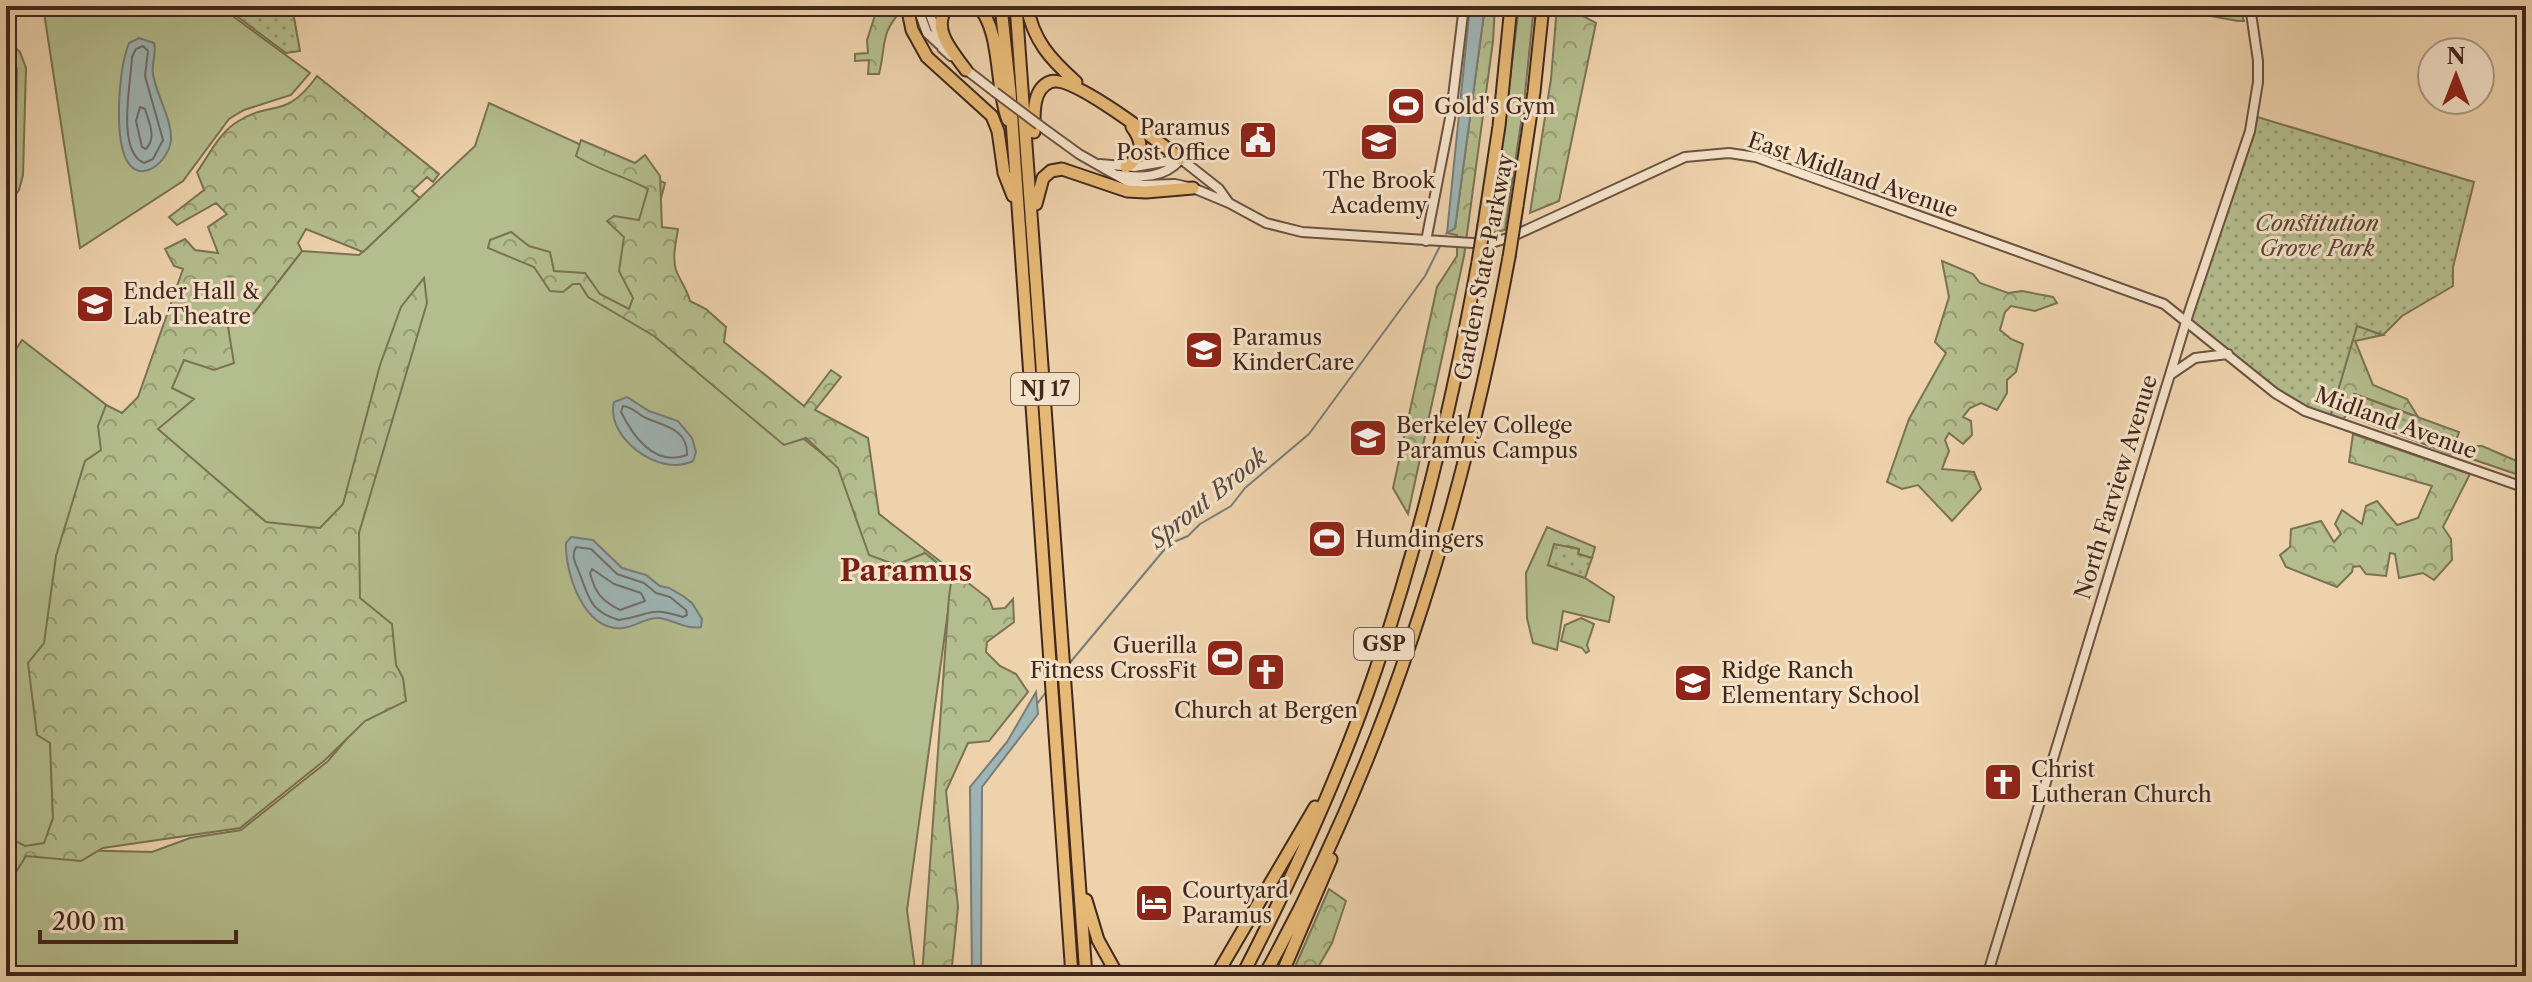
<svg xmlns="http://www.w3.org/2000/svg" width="2532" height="982" font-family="'Libre Caslon Text',serif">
  <defs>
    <pattern id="forest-crowns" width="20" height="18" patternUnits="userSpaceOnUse" patternTransform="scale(2)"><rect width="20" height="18" fill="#b4bd8d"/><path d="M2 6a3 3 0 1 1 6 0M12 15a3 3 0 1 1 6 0" fill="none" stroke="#949a72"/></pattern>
    <pattern id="park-dots" width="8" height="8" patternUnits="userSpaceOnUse" patternTransform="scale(2)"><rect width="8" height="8" fill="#b4bd8d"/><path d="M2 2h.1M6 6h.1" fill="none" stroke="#949a72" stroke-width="1.8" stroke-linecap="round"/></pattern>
  </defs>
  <rect width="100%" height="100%" fill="#eed2ac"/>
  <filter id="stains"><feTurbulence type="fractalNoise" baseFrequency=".0025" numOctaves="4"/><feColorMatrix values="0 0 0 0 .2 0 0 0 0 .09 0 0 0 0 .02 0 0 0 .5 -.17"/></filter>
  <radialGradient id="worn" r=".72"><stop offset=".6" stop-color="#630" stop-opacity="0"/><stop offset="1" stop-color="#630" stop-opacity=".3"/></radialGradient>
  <path fill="#b4bd8d" stroke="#7a7254" stroke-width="2" d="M43,6H219L310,73L291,95L244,110L229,119L183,181L80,248Z
    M1519,6H1534L1524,103L1505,230L1491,233Z
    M6,38L20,52L26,68L23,175L19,190L6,207V190L15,173L17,71C16,58 6,51 6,38Z
    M6,67H15L12,174H6Z
    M489,103L665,183L634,303L865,488L879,514L953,575L907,910L916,976H6V365L22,340L118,414L50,731L53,818L45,843L31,849L152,852L190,838L241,830L328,761L388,690L150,434L188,344L254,313L302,251L359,255L475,146Z
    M1547,527L1595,547L1592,558L1578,554L1579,549L1568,546L1548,565L1585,578L1614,597L1609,622L1563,611L1557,650L1533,643L1527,618L1526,573Z
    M1581,618L1594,624L1587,645L1589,651L1586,653L1582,648L1561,641L1565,625Z"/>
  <path fill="url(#forest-crowns)" stroke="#7a7254" stroke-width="2" d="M878,6L903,8C879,36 887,41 879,74H868L869,60L855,61V54L868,53L867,40Z
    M1485,6H1495L1493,41L1464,256L1408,514L1393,488L1437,287L1457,256V235L1447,233L1455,228Z
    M1557,6H1585L1581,15L1596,23L1559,201L1530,213L1551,79Z
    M317,76L439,174L433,182L427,177L412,191L420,198L363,252L306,229L298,243L302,251L254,313L228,327L234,363L214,370L184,360L172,388L194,399L158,429L266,522L320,528L343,504L380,365L401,307L424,278L427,303L359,533L360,598L392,624L396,665L403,678L406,701L365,721L325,760L240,828L103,848L81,861L26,856L6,888V836L25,846L44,843L53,818L50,743L37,735L28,663L44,643L56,556L85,461L101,450L98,426L106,405L122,413L138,397L183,269L174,266L165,249L185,239L195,250L218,253L208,227L227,214L216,203L177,225L169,217L204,190L197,172C209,155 219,133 237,122C272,99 285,121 317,76Z
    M581,140L635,163L645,155L660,176L662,227L678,229C676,242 672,257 676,270C680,281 687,289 690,301L706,309L726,327L724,342L804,406L831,370L841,377L815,410L868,438L879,514L989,599L993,609L1005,608L1013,599L1014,622L987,642L986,652L1000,666L1016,674L1028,692L989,741L968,743L946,791L958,907L951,976H922L949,597L952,575L925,553L896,565L869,555L838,468L806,438L784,445L654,336L588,297L580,284H573L563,292L550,291L534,267L488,248L490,240L511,232L529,246L550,252L554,271L585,273L600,294L629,309L633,298L619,271L624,237L607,221L614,216L639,220L648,189C624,176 598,170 576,156Z
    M1942,261L1973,274L1980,283L2008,293L2022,291L2053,297L2057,303L2035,311L2011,306L2005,312L2000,330L2011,339L2023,344L2016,372L2007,380V393L1997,410L1981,403L1970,408L1963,417L1971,421L1972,435L1963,444L1949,433L1945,440L1949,451L1942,469L1974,472L1981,489L1952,521L1918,485L1902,489L1887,482L1909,419L1946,353L1935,342L1949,297Z
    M2357,325L2383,335L2355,341L2373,385L2407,399L2418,417L2355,394L2346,415L2340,424L2329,421Z
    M2353,434L2470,474L2443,527L2451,539L2452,560L2434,580L2423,573L2399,578L2395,554L2390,553L2386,576L2366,574L2360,566L2353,567L2352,572L2337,587L2286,567L2280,555L2290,547L2291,529L2321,521L2334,542L2341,534L2335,524L2342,510L2362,524L2366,506L2377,501L2397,525L2418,518L2432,486L2349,462Z
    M2476,446H2482L2519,462V475L2472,459Z
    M1329,889L1346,901L1332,943L1313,976H1291Z"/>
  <path fill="url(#park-dots)" stroke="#7a7254" stroke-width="2" d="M223,6H292L300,51L286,53Z
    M2156,6H2239L2244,21H2238Z
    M2254,116L2474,182L2453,267V286L2402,316L2383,335L2357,326L2329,421L2305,411L2186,319Z
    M2354,394L2459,432L2451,454L2346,415Z
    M1554,544L1579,549L1578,554L1592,558L1585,578L1548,565Z"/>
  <path fill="#9eb5b5" stroke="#797c78" stroke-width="2" d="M1470,6H1485L1455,228L1447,233Z
    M139,38L154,43C157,55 151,63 153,74C156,95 172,118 171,140C169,161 140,187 126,159C114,133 119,68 129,43Z
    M627,397L649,411L678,421L692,438L696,452L693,461C658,478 605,436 614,402Z
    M571,537L593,540L622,568L646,575L660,586L669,588L683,596L692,603L702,619L701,627C687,630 674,620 659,618C646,617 635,627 623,628C584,632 565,573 566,543Z
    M1036,692L1038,714L982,787L981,976H972L970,787L1007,742Z"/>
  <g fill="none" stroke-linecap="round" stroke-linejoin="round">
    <path stroke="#706e68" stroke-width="2" d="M143,46L148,51L145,76L163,140L153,159L144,163C116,151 131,82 132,57L136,49Z
      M140,107L145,109C149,123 157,137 146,149L142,147L136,121Z
      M623,406C633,407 637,414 646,418C664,426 688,429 687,455C655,467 634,438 621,412Z
      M576,547L591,549L617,574L644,583L656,593L670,597L686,610L687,615L683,617C647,606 652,615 619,620C589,611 589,597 579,572C575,562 571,557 576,547Z
      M592,569L614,584L641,593L645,601L620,610C602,601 595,593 590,573Z"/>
    <path stroke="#797c78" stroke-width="2" d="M1068,665L1169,544L1188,536L1200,524L1231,506L1245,488L1309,434L1425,276L1441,244
      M1037,704L1046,692"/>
    <defs>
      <path id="minor" d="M917,6L927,33L939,44
        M927,6L942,48L951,56
        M964,68L995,92
        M1039,125L1079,154L1128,182L1143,185L1175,184L1193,188L1229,203L1266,223L1302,232L1488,244L1511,237L1685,157L1729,153L1756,157L2164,304L2275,393L2305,411L2526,488
        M1100,164L1134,167L1181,159L1219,189L1229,203
        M1119,175C1141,178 1164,178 1180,160
        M1426,241L1451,113L1464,6
        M2170,375L2195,358L2228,354
        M1987,976L2189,312L2250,131L2258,82V61L2250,6"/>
      <path id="highway" d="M907,6L912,30L927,57L992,116L998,131L1004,173L1013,196
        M948,6C930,28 952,51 966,70
        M978,6C1002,31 995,88 1008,120
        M1001,6L1010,92L1072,976
        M1016,6L1086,976
        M1027,6C1033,40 1050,59 1076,82
        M917,9L921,6
        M1034,132C1034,115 1032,89 1050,82C1071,73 1161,144 1181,159
        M1126,167C1143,156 1144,143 1132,127
        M1036,204L1043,178L1051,171L1062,169L1127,191L1146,192L1193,188
        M1517,206L1534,92L1543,6
        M1484,225L1499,126L1511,6
        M1086,900L1098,940L1118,976
        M1216,976L1315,807
        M1242,976C1293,877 1340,775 1376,669C1421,537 1453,400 1478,262
        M1264,976C1388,754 1463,507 1509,257
        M1281,976L1331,859"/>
    </defs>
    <use href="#minor" stroke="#6c5240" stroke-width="12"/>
    <use href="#highway" stroke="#41271c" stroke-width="15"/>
    <use href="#minor" stroke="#f4e2c9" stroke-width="8"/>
    <use href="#highway" stroke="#e7b976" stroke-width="11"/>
    <defs>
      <path id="minor-bridge" d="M995,92L1039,125"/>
      <path id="highway-bridge" d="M1509,257L1517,206
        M1478,262L1484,225"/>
    </defs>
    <use href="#minor-bridge" stroke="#6c5240" stroke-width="12" stroke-linecap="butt"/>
    <use href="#highway-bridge" stroke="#41271c" stroke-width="15" stroke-linecap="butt"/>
    <use href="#minor-bridge" stroke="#f4e2c9" stroke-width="8"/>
    <use href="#highway-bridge" stroke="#e7b976" stroke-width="11"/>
  </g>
  <defs>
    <symbol id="stadium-square" viewBox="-11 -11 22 22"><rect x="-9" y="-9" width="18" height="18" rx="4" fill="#8f2418" stroke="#f4e2c9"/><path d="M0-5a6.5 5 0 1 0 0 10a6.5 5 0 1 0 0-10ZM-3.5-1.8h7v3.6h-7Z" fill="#fff"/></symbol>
    <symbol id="civic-square" viewBox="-11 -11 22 22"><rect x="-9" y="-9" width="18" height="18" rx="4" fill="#8f2418" stroke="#f4e2c9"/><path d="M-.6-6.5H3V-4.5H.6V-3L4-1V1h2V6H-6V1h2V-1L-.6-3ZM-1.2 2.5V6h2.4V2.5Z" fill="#fff"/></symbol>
    <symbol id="school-square" viewBox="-11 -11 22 22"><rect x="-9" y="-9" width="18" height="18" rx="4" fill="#8f2418" stroke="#f4e2c9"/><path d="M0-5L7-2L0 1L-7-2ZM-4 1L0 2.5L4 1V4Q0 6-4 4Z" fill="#fff"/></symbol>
    <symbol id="university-square" viewBox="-11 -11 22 22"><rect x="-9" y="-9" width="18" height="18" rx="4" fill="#8f2418" stroke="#f4e2c9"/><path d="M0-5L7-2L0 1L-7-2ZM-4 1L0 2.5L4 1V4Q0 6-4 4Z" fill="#fff"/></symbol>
    <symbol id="church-square" viewBox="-11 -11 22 22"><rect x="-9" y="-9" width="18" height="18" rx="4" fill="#8f2418" stroke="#f4e2c9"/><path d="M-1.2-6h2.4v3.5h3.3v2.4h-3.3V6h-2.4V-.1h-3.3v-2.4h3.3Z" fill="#fff"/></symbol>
    <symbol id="hotel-square" viewBox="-11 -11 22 22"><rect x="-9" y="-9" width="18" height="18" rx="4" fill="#8f2418" stroke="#f4e2c9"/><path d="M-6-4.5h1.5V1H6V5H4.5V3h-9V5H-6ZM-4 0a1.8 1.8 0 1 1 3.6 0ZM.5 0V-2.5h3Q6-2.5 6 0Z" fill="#fff"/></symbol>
  </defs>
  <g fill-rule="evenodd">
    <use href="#stadium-square" x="1384" y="84" width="44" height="44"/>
    <use href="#civic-square" x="1236" y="118" width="44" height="44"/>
    <use href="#school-square" x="1357" y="120" width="44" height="44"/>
    <use href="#university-square" x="73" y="282" width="44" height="44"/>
    <use href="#school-square" x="1182" y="328" width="44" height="44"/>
    <use href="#university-square" x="1346" y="416" width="44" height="44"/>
    <use href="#stadium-square" x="1305" y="517" width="44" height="44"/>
    <use href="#stadium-square" x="1203" y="636" width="44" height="44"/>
    <use href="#church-square" x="1244" y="650" width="44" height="44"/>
    <use href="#school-square" x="1671" y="661" width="44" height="44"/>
    <use href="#church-square" x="1981" y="760" width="44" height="44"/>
    <use href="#hotel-square" x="1132" y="881" width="44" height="44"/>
  </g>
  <g text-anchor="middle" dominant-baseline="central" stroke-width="6" stroke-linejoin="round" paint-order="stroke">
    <g fill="#f4e2c9" stroke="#775f50" stroke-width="2">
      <rect x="1011" y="373" width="68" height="32" rx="6"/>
      <rect x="1354" y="628" width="60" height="32" rx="6"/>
    </g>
    <g font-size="20" font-weight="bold" fill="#41271c">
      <text x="1045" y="389">NJ 17</text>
      <text x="1384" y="644">GSP</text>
    </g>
    <g font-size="22" fill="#41271c" stroke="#f4e2c9" text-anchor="start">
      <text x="1434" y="106">Gold's Gym</text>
      <text x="1230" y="127" text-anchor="end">Paramus<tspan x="1230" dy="25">Post Office</tspan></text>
      <text x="1379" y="180" text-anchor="middle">The Brook<tspan x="1379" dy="25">Academy</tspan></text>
      <text x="123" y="291">Ender Hall &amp;<tspan x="123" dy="25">Lab Theatre</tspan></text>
      <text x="1232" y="337">Paramus<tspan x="1232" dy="25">KinderCare</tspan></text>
      <text x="1396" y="425">Berkeley College<tspan x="1396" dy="25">Paramus Campus</tspan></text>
      <text x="1355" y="539">Humdingers</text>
      <text x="1197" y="645" text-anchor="end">Guerilla<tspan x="1197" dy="25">Fitness CrossFit</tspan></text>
      <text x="1721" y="670">Ridge Ranch<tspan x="1721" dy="25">Elementary School</tspan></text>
      <text x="1266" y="710" text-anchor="middle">Church at Bergen</text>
      <text x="2031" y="769">Christ<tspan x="2031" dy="25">Lutheran Church</tspan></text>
      <text x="1182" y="890">Courtyard<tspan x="1182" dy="25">Paramus</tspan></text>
    </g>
    <g font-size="22" fill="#41271c" stroke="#f4e2c9">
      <text transform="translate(1853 175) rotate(19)">East Midland Avenue</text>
      <text transform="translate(1484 267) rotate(-79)">Garden State Parkway</text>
      <text transform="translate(2396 423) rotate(20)">Midland Avenue</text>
      <text transform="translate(2116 487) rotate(-73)">North Farview Avenue</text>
    </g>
    <g font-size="22" font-style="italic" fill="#584533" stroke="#f4e2c9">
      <text x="2317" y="223">Constitution<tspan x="2317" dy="25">Grove Park</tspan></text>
    </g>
    <g font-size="24" font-style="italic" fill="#584a42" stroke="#f4e2c9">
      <text transform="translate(1208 498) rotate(-39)">Sprout Brook</text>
    </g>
    <g font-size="30" font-weight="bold" fill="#7a1f14" stroke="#f4e2c9">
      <text x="906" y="570">Paramus</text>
    </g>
  </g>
  <rect width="2532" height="982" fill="none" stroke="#eed2ac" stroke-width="32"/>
  <rect x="8" y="8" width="2516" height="966" fill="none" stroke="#41271c" stroke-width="4"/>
  <rect x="16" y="16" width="2500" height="950" fill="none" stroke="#41271c" stroke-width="2"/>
  <g transform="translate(2456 76)"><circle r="38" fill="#f4e2c9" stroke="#ac9784" stroke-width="2"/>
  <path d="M0-6L14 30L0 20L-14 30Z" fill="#8f2418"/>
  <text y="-12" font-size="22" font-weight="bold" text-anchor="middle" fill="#41271c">N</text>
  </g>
  <path d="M40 930v12h196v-12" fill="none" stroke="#41271c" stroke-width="4"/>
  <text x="52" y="930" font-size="24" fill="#41271c" stroke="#f4e2c9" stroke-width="6" paint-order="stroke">200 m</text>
  <rect width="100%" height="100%" filter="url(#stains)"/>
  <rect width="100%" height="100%" fill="url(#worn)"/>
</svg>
